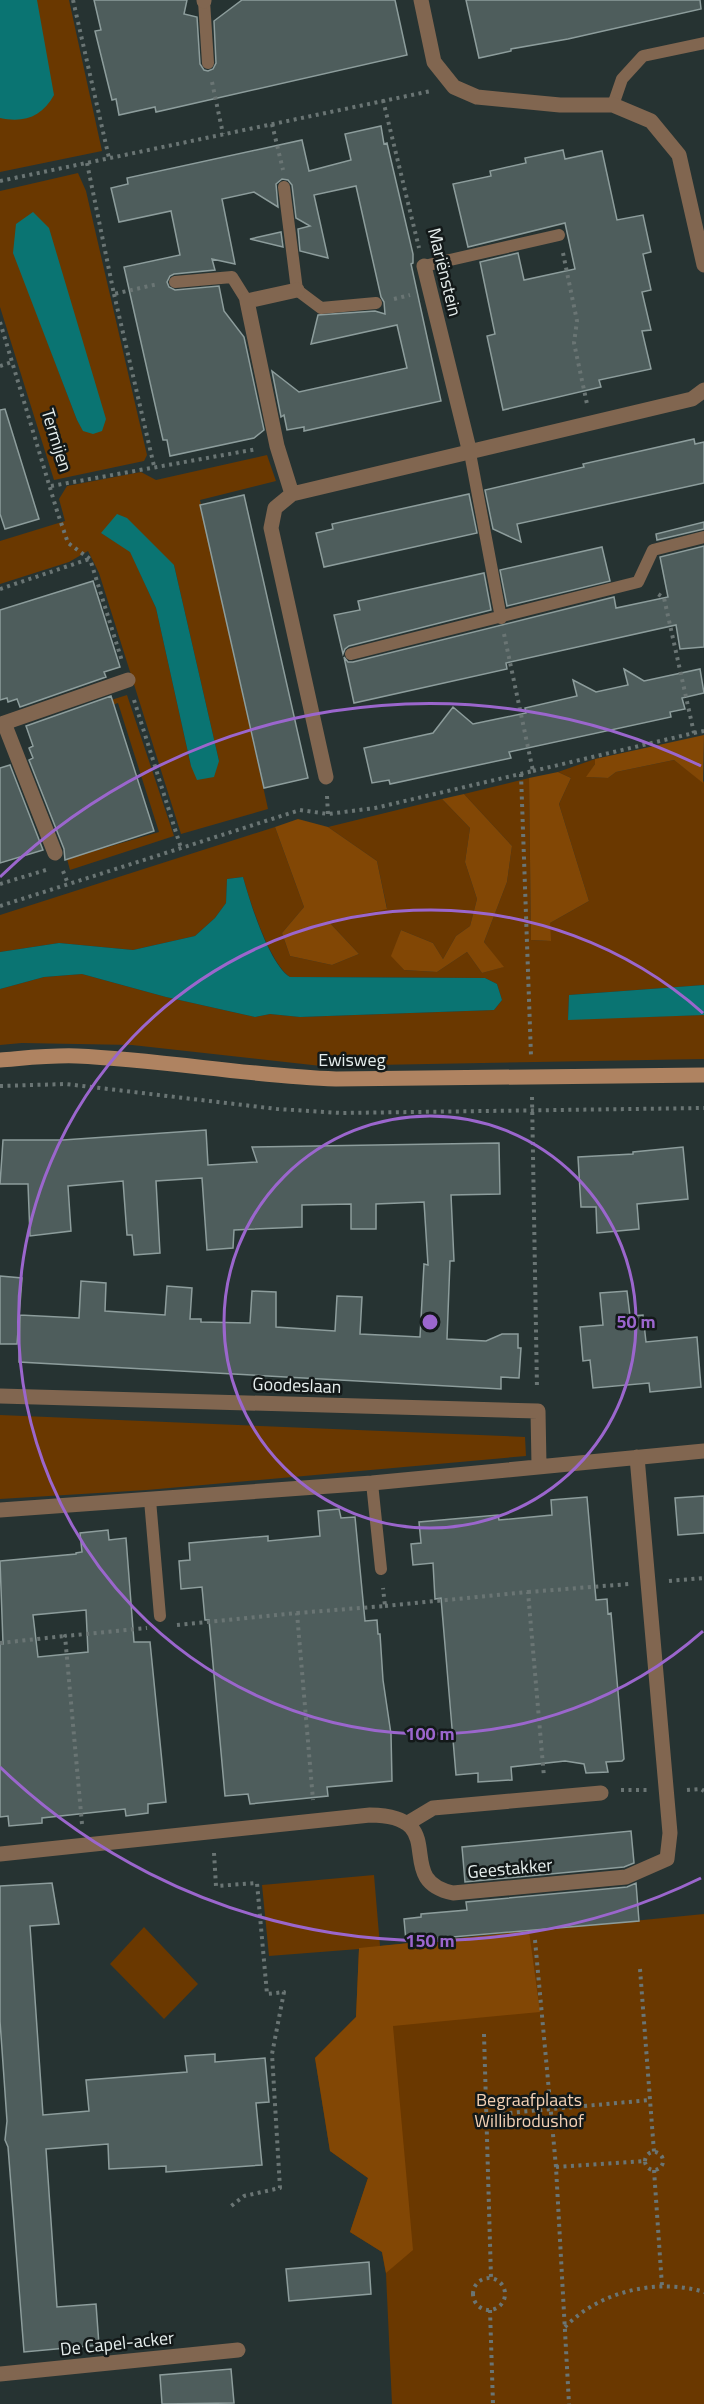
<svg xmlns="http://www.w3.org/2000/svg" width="704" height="2404" font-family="'Titillium Web',sans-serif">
  <rect width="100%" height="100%" fill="#263332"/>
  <path fill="#6a3800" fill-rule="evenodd" d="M0,0H69L102,151L0,172Z
    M78,173L86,191L147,455L144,461L54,480L0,307V191ZM14,253L84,431L77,420Z
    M267,455L276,481L200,500L268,809L181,834L99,573L88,551L69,562L0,584V541L65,521L59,499L67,486L141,472L156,480ZM101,533L174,565L219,761L191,766L156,608L130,551Z
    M127,695L174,836L70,870L67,859L159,832L118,703L29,733L32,725Z
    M595,759V764L587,777L608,778L616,772L674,760L703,782L704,781V985L569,995L568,1019L704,1015V1059L321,1066L132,1045L22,1043L0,1045V989L44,977L82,974L166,997L255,1017L270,1014L300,1017L494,1010L502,1000L497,984L485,978L290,977C270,964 250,902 243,877L227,879L226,903L215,918L195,936L133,950L59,943L0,952V915L275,827L304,907L282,933L290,956L332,965L359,954L328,921L387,908L377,861L328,827L442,799L470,828L465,862L477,899L470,926L456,936L443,959L433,943L401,930L392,956L404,970L437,972L467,952L482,973L503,967L484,942L507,882L512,846L464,794L529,778L531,940L550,941V923L589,901L559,804L571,778L558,772Z
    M0,1415L525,1437L526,1456L147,1490L0,1499Z
    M374,1875L380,1946L704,1914V2404H392L386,2274L382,2252L350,2232L368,2178L330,2151L315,2058L356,2017L359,1949L269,1956L262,1885Z
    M144,1927L198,1984L164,2019L110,1964Z"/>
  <path fill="#824705" d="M704,735L703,783L674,760L616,772L608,778L586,777L595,764V759Z
    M558,772L571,778L559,804L589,901L550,923L551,941L531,940L529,778Z
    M464,794L512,846L507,882L484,942L504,967L482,973L467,952L437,972L404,970L391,956L401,930L433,943L443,959L456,936L470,926L477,899L465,862L470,828L442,799Z
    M298,819L328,827L377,861L387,909L328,921L359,954L332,965L290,956L282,933L304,907L275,827Z
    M529,1931L540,2012L393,2026L413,2250L386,2273L382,2252L350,2232L368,2178L330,2151L315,2058L356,2017L359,1948Z"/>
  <path fill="#0a7472" d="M0,0H37L54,95C42,117 24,123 0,118Z
    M33,212L49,228L106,419L102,431L93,434L83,431L77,420L13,253L16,224Z
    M117,514L127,518L174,565L219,761L214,777L197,780L191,766L156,608L130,552L101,533Z
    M243,877C250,902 269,964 290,977L485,978L497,984L502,1000L494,1010L300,1017L270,1014L255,1017L166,997L82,974L44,977L0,989V952L59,943L133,950L195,936L215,918L226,903L227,879Z
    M704,985V1015L568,1020L569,995Z"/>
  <path fill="#4e5d5c" stroke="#8d9d9c" stroke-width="1.5" fill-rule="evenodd" d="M94,0H187L184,14L197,17L200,64L204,70L208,71L213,69L216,63L214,21L242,0H395L407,55L156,112L155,107L119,115L116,99L112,100L95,31L101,30Z
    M466,0H700L701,9L568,39L511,49V51L479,58Z
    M381,126L384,144L387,143L413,254V263L411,264L441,401L304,431V427L287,430L284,415L281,417L272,371L299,392L407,368L397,325L311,344L318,315L375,311L385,314L384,302L381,297L356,186L314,195L328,258L300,251L298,229L310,226L296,218L292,185L288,180L282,179L276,184L278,207L254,192L222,199L235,264L212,259L215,270L174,274L170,276L167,282L169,287L175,290L219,286L224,311L244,337L264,430L254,438L170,456L167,440H163L124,267L180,255L171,211L119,222L111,188L128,184L127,178L302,140L309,171L351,160L345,134Z
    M563,150L565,159L602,151L617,220L643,215L651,252L643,254L651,290L642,292L651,330L642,331L651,369L599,380L601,387L503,410L487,336L495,334L480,262L518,253L524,280L575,269L565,223L468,247L453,184L491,176L490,171L526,163L525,158Z
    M281,232L283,247L250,239Z
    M5,409L39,519L5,529L0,514V410Z
    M694,439L695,444L704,442V483L517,524L521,542L493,529L485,490L584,467L583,464Z
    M469,494L477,533L324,567L316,533L333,529L332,524Z
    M244,495L308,778L264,788L200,505Z
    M704,522V529L657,540L656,534Z
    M704,546V647L680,649L676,625L506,663L507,669L354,703L344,657L348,662H353L614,597L616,608L668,597L660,557Z
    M602,547L610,581L507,606L500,570Z
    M484,573L491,610L349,646L345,649L343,654L334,615L360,610L358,601Z
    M93,581L120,667L104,672L106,677L20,707L17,699L8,702L7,698L0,700V610Z
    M624,669L644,681L700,669L704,693L682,698L685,709L670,712L671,717L509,752L511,758L390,784L389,780L372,783L364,748L433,733L453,707L473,724L492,720L526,713L525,708L577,696L573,680L596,692L628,685Z
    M111,696L154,831L65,860L64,849L29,760L33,758L29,748L33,746L26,726Z
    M10,765L43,850L0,863V768Z
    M206,1130L208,1165L257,1162L252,1147L499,1143L500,1194L451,1195L454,1261H450L447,1339L486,1341L502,1334H518V1348H521L519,1378L501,1377V1389L19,1362L20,1315L79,1318L81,1281L106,1283L105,1311L165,1315L167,1286L192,1288L190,1319H201V1322L250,1323L252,1291L276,1292V1327L335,1331L337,1296L362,1297L360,1334L420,1337L424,1264L428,1265L424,1202L376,1204V1229H351V1204L302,1205V1227L234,1230L233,1248L207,1250L202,1178L156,1181L160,1253L134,1255L132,1235H127L123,1181L68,1186L71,1231L30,1236L28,1184H0L3,1140H63Z
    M683,1147L688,1199L637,1204L639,1229L597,1233L596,1207H581L578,1157L633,1154V1152Z
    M0,1276L22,1278L17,1344H0Z
    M627,1291L630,1316L643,1315L646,1342L697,1337L701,1387L650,1392L649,1383L593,1388L590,1360L583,1361L580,1327L603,1325L600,1293Z
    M704,1496V1533L678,1535L675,1498Z
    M587,1497L596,1600L607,1599L608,1614L611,1613L624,1759L622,1761L606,1762L608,1772L586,1773L584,1764L565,1761L511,1767L512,1780L478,1782V1773L456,1775L441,1598L435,1599L433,1563L413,1565L411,1544L421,1543L419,1522L498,1515L499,1520L552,1515L551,1500Z
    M339,1509L341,1518L355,1517L365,1621L377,1620L378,1634H380L383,1680L391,1734L392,1781L327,1787L328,1796L250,1804L248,1794L225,1796L209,1620H205L202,1587L181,1589L179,1561L190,1560L189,1543L268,1536V1541L320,1536L318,1511Z
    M108,1530L109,1540L126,1538L134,1642H150L166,1802L148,1804V1813L126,1816L125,1809L42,1818V1823L9,1826L8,1816L0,1817V1644H3L0,1561L76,1554V1553L82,1552L80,1533ZM86,1610L88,1652L38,1657L33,1615Z
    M631,1831L634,1863L624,1867L465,1882L462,1847Z
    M52,1883L59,1924L30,1926L43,2115L89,2111L86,2080L187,2072L185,2056L215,2054V2062L265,2058L269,2102L256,2103L262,2165L166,2172V2166L109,2169L108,2144L46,2149L57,2307L96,2304L99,2345L24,2352L8,2147L5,2140L7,2121L0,2021V1886Z
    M636,1883L639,1921L406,1941L404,1919L421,1917V1914L467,1910L466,1902L627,1887Z
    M369,2262L371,2294L289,2301L286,2269Z
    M231,2369L234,2403L162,2404L160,2375Z"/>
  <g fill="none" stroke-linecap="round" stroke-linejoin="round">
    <path stroke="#6a7574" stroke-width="4" stroke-dasharray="3 4.5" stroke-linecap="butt" d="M73,0L109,158
      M212,82L223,134
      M383,100L419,248
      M272,124L283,170
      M87,163L114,294L158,284
      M0,181L431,91
      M563,253L577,321L574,343L587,404
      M114,294L154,466
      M394,299L410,295
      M0,322L57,511L68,543L90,559L122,661
      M0,366L12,362
      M51,486L257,449
      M0,589L89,559
      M134,700L181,848
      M694,733L704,731
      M533,771L694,733L664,598L655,592
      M521,774L531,1056
      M327,796L328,814
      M63,871L68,884
      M0,884L46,870
      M0,906L300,810L328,814L375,808L533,771L504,634
      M0,1086L66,1084L277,1109L341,1113L704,1108
      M532,1097L537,1389
      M669,1581L704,1578
      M528,1592L629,1584
      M385,1606L528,1592L544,1777
      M297,1613L385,1606L383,1588
      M177,1625L297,1613L313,1800
      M0,1643L65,1636
      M621,1790H647
      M687,1790L701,1789L704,1791
      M82,1824L65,1636L147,1628
      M214,1853L216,1886L257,1883L267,1994L284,1992L272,2054L280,2188L244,2196L230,2207
      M535,1940L556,2167L569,2404
      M640,1969L654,2152
      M484,2034L491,2278
      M487,2115L650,2100
      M645 2161a9 9 0 1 1 18 0a9 9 0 1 1-18 0Z
      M556,2167L645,2161
      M654,2170L662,2286
      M473 2294a16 16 0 1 1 32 0a16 16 0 1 1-32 0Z
      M490,2310L493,2404
      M565,2327C600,2291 657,2278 704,2292"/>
    <path stroke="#816650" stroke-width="12" d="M204,1L208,63
      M613,105L622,79L643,56L704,43
      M284,187L297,290L321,308L376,303
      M424,266L559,235
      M175,282L232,277L247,301
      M470,453L501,618
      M351,654L638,582L653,550L704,537
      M372,1483L381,1569
      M150,1500L160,1616"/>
    <path stroke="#816650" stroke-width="15" d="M204,0V1
      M421,0L434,62L454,87L477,97L560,105H613L651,121L679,155L704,265
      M424,266L470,453
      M292,494L277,446L247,301L297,290
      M326,777L271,528L275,508L292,494L692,399L704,390
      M55,853L4,723L128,680
      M0,1396L538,1411L539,1465
      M0,1510L372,1483L704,1451
      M408,1823L433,1808L601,1793
      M0,1854L370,1815C454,1816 390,1880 453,1893L626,1877L667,1859L670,1833L637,1457
      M0,2374L238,2350"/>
    <path stroke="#af8361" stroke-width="15" d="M0,1060C26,1058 52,1055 77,1056C164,1060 250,1076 336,1079L704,1075"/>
  </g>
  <g fill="none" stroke="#9b66cd" stroke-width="3">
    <circle cx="430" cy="1322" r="206"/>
    <path d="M703 1631A412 412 0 1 1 703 1013"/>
    <path d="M701 1878A619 619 0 0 1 0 1767M0 877A619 619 0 0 1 701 766"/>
  </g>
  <g text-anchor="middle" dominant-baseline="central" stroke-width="5" stroke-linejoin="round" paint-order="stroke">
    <g font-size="18" fill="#e6eeed" stroke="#131919">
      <text transform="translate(445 272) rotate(76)">Mariënstein</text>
      <text transform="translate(57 440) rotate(73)">Termijen</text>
      <text x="352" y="1059">Ewisweg</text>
      <text transform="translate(297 1385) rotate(2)">Goodeslaan</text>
      <text transform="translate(510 1868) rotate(-5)">Geestakker</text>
      <text transform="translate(117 2343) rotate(-6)">De Capel-acker</text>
    </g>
    <g font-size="18" fill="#f4d1b5" stroke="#131919">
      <text x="529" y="2099">Begraafplaats<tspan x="529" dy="21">Willibrodushof</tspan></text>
    </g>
  </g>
  <circle cx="430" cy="1322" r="9" fill="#9b66cd" stroke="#131919" stroke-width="3"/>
  <g font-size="18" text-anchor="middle" font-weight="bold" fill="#9b66cd" stroke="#131919" stroke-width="5" stroke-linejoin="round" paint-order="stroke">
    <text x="636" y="1328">50 m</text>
    <text x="430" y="1740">100 m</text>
    <text x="430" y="1947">150 m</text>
  </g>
</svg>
